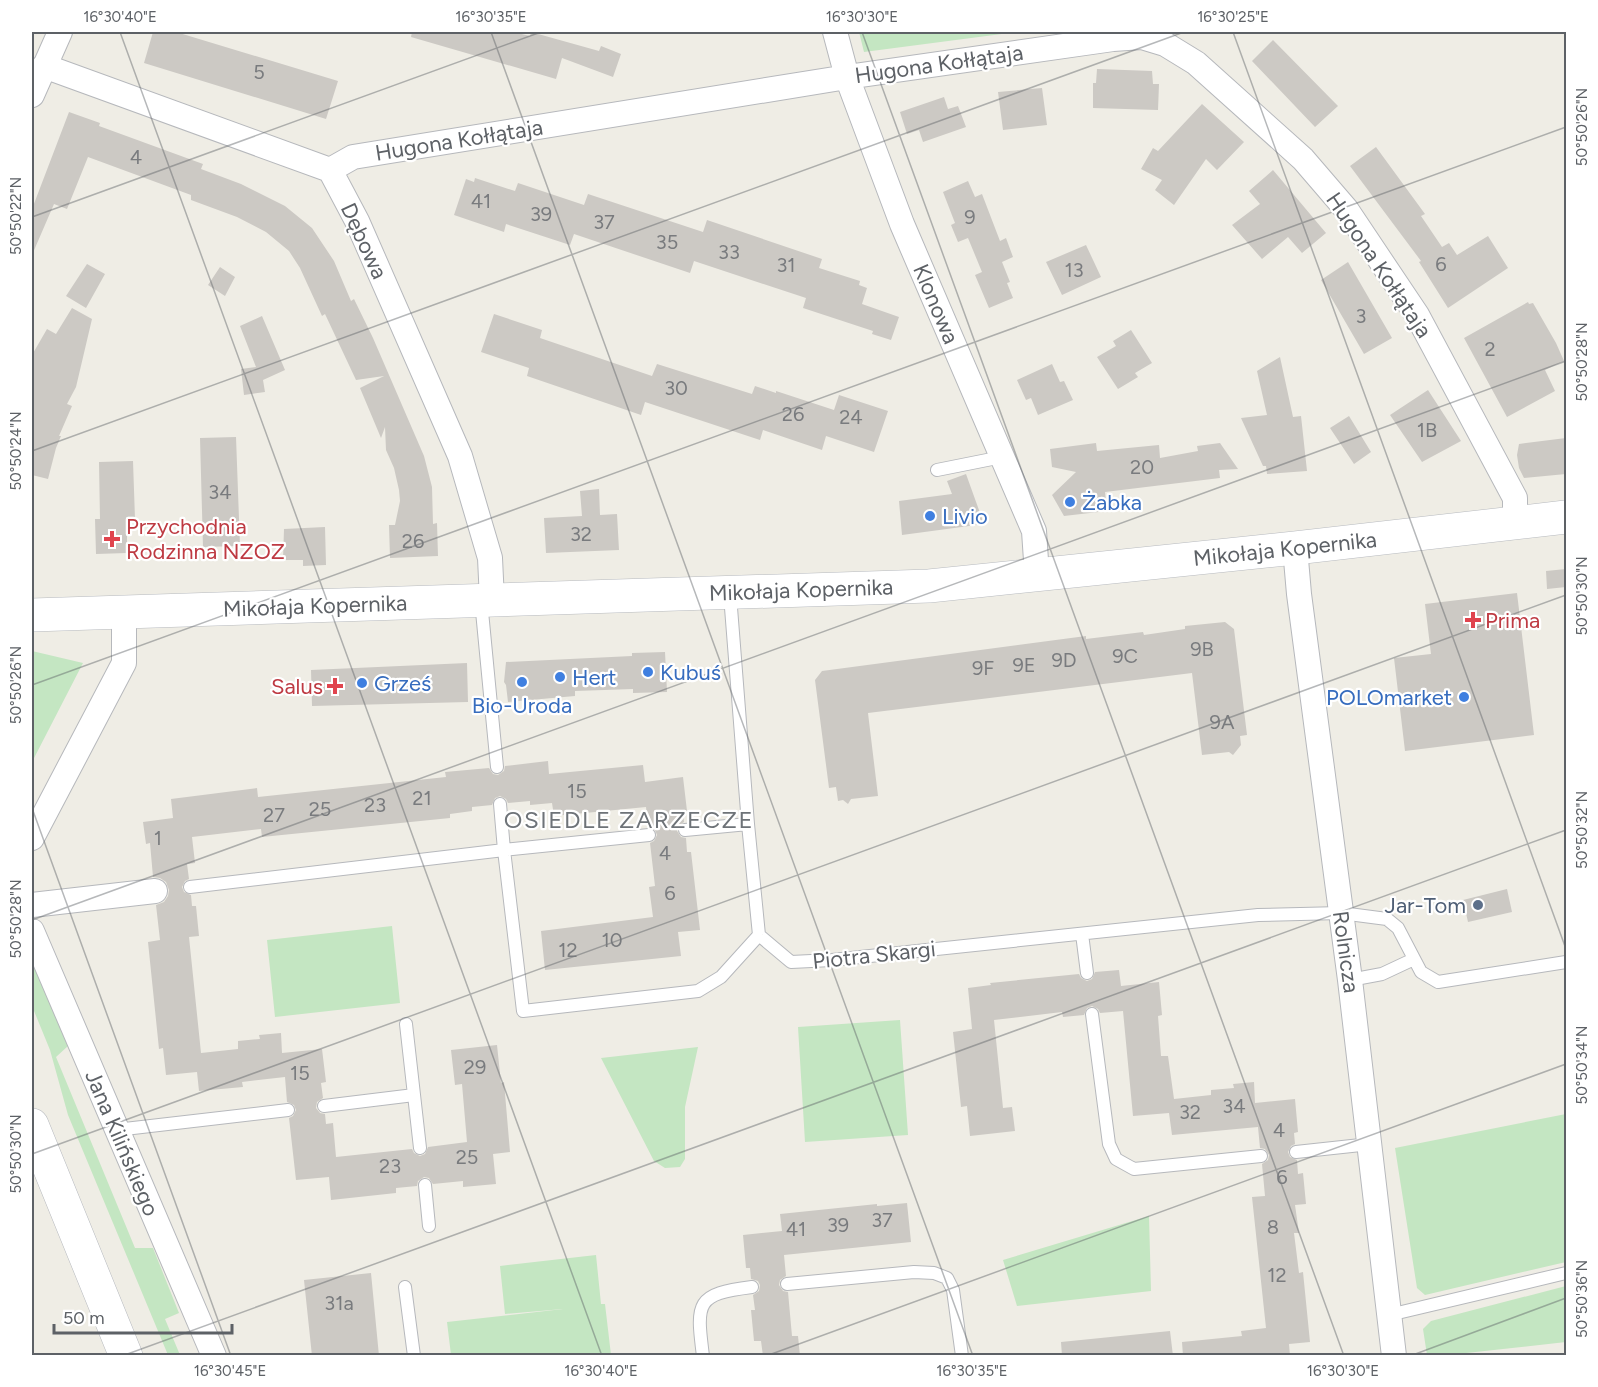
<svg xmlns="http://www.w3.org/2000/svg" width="1598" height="1387" font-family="Figtree,sans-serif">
  <rect width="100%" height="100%" fill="#efede5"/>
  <path fill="#c4e6c2" d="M859,32H1017L864,52Z
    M32,651L83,663L32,762Z
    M392,926L400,1003L275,1017L267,940Z
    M32,958L68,1046L56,1057L135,1248H153L179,1313L165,1319L180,1355H168L68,1115L50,1050L32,1006Z
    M900,1020L908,1135L805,1142L798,1027Z
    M698,1047L685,1107V1159L680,1167L665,1168L654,1161L601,1058Z
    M1566,1114V1262L1425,1295L1417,1288L1395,1148Z
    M1149,1216L1151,1291L1017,1306L1003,1260Z
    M596,1255L601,1304H605L611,1355H451L447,1322L563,1309L505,1314L500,1266Z
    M1566,1286V1342L1448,1355H1427L1423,1329L1431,1321Z"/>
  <path fill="#ccc9c4" d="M153,32H176L338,81L326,119L144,63Z
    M412,32H513L530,36L531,32L599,51L601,46L621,54L613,77L562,58L556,79L411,37Z
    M1273,40L1338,106L1315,127L1252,61Z
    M1097,69L1152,71L1153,84H1159L1158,110L1093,108V83H1096Z
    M1042,88L1047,125L1003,130L998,92Z
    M944,97L948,109L958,106L966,127L923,142L919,130L907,134L900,112Z
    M1202,104L1244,142L1217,170L1206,159L1174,205L1155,190L1162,180L1141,169L1153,148L1158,151Z
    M69,112L100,123L99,126L203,164L201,169L241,184L285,206L312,228L334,261L351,301L354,299L373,338L424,456L432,487L433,524L437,523L438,556L390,558L389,525H395L400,501L399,490L394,468L386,450L385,427L381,438L360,388L384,376L356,380L325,314L322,316L300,268L289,251L266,232L237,217L191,200V195L88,157L67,209L54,204L32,255V209Z
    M1376,147L1425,214L1421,216L1442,247L1449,243L1457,255L1488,236L1508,268L1448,308L1419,262L1421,261L1350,166Z
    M1273,170L1326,233L1302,253L1288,237L1262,259L1232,225L1260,204L1249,191Z
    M475,178L515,191L518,183L584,205L588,194L703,232L707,220L822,259L819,268L860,281L859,285L867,288L862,304L899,317L891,340L872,334L873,331L803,308L806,298L694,261L690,273L574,234L570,245L506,224L504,232L454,215L466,179L474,182Z
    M968,181L975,197L982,194L1000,241L1006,238L1013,257L1002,262L1010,282L1007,283L1013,298L989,308L975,275L982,272L968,238L958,242L951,225L955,223L943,192Z
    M1086,245L1101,277L1062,295L1046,262Z
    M1348,262L1392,338L1364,354L1321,280Z
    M87,264L105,274L86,308L66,296Z
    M220,267L235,277L225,296L208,285Z
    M1528,302L1529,304L1533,303L1556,343L1564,361L1545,370L1555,391L1507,417L1464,338Z
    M72,308L92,319L76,387L67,404L72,406L59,436H61L56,448L48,479L32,475V355L47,329L56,334Z
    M494,314L542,330L540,338L652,376L657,364L752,394L755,386L776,393V391L834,410L839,395L888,411L874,452L826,436L822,450L763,430L760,440L645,402L641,415L527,376L529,368L481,352Z
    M262,316L285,370L263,380L265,392L244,395L241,369L256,367L240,326Z
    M1131,330L1152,363L1135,373L1138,377L1118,389L1097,357L1116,346L1113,341Z
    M1280,357L1293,417L1301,416L1307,471L1267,474L1266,466H1263L1241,418L1267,415L1257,371Z
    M1052,364L1060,382L1064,381L1073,400L1038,415L1031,398L1026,400L1017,380Z
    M1428,390L1461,441L1422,462L1390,415Z
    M1349,416L1371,452L1354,464L1330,428Z
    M236,437L240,546L203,547L200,438Z
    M1566,438V474L1524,478L1519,468L1517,455L1519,444Z
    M1096,443L1097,451L1159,445L1160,458L1198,451L1197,446L1220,443L1238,469L1219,470L1220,478L1105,492L1107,511L1064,516L1052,495L1076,472L1052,467L1050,449Z
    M133,461L135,519L127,520V553L96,554L95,519H100L99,462Z
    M966,474L984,524L902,535L899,501L952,494L947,481Z
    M599,489L600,515L617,514L619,550L546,553L544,518L582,516L580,491Z
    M325,527L326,565L303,566V560H283L284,529Z
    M1566,569V587L1547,589L1546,571Z
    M1517,593L1534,735L1405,751L1394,658L1431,654L1425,604Z
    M1225,622L1234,629L1247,735L1240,736L1241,745L1233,755L1229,752L1202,755L1192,673L868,713L878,796L851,799L848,804L843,800L838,801L836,787L829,788L815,680L822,671L1086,636V639L1143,632L1144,635L1185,629V626Z
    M665,652L667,692L633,693V689L575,691V696L508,702L506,685L504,682L506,662L632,656V653Z
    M467,663L468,702L312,706L311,670Z
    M548,761L549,774L643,765L645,782L683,777L687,811H683L684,822L678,826L677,831L681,837L686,838L687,852H691L700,930L678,932L681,956L545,970L541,931L653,917L649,887L655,886L650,843L654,841L657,835L655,830L648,827L646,807L554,816L552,803L530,805V801L508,803L506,799L500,796L495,798L492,805L472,807V811L450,814V818L262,837L261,829L192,837L195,863L187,864L189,879L185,881L182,887L184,892L191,895L192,906H196L199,936L189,937L201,1053L238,1049V1041L260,1039L259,1035L281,1033L282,1053L322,1049L326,1082L321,1083L323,1098L317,1102L316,1108L320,1113L325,1114L326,1124L333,1123L336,1157L412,1149L414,1153L420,1156L425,1154L428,1147L467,1142L462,1084L455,1085L451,1050L497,1045L501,1083L504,1082L510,1152L493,1154L496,1184L463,1187V1181L433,1184L429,1178L424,1177L418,1181L417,1186L396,1188V1193L331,1200L329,1177L296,1180L289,1118L293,1116L296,1110L294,1105L287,1102L285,1077L242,1082L243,1087L199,1091L197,1072L166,1075L163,1048L159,1049L148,942L160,940L156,905L164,902L168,896L169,890L166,882L160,878L153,877L150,843L146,844L143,822L173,818L171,799L257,788L258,797L446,777L445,772L489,768L493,774L498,775L504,771L505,766Z
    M1507,889L1512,912L1468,922L1463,900Z
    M1119,970L1121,986L1159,982L1162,1015L1158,1016L1161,1056H1168L1174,1099L1211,1095V1090L1234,1088L1233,1084L1254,1082L1255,1103L1295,1099L1298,1132L1294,1133L1295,1144L1291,1146L1288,1152L1290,1157L1297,1160L1298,1174L1303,1173L1306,1204L1295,1205L1299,1233H1294L1299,1273L1303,1272L1310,1342L1289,1344L1290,1356H1183L1182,1342L1242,1336L1241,1331L1266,1328L1252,1197L1265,1196L1262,1164L1268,1160L1269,1155L1265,1149L1260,1148L1258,1127L1172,1135L1169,1113L1133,1116L1123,1011L1100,1013L1098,1009L1092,1006L1087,1008L1084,1015L1063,1017L1062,1012L994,1020L1003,1108L1012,1107L1015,1131L970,1136L967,1106L961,1107L953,1032L972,1029L968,988L991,985L990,983L1079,974L1081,978L1087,981L1092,979L1095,972Z
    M907,1203L911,1242L784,1255L786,1276L780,1280L779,1285L783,1291L788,1292L792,1336H798L800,1356H763L761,1341H754L751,1310H755L753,1295L759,1291L760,1285L758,1281L751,1279L750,1268H746L743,1235L782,1231L780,1214L877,1204V1206Z
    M371,1273L379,1356H312L304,1280Z
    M1170,1331L1173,1356H1062L1061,1342Z"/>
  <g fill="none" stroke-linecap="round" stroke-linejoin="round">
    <defs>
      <path id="lane" d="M937,470L1002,457
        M730,595L748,824L759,935L791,962L832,960L1258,915L1341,913L1387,919L1398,928L1421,972L1438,982L1566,962
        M481,601L497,767
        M685,830L748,824
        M649,835L504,850L523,1011L698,991L721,977L759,935
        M190,887L504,850L500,804
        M1082,934L1087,973
        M1350,980L1382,974L1414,959
        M1092,1014L1109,1144L1116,1159L1134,1169L1261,1156
        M406,1024L420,1148
        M324,1106L414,1095
        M116,1130L288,1110
        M1296,1152L1370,1144
        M425,1185L429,1226
        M787,1284L914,1272L934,1273L947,1278L953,1290L962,1356
        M405,1287L414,1356
        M1389,1315L1566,1273
        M703,1356C696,1302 696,1294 752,1287"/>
      <path id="street" d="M835,32L847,77L902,224L1034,531L1037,575
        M44,66L330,170L357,221L460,456L490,558L492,600
        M32,95L60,32
        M330,170L353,157L847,77L1113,39L1142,37L1165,44L1196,63L1303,159L1346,209L1417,315L1515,498V523
        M1295,548L1299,594L1350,980L1394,1356
        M32,838L124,663V625L126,612
        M32,905L155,891
        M32,931L214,1356"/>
      <path id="secondary" d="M32,615L929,586L1295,548L1566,517
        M32,1125L126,1356"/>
    </defs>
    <use href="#lane" stroke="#b6b8bc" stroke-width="14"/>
    <use href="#street" stroke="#b6b8bc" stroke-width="26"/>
    <use href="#secondary" stroke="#b7babf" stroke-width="34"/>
    <use href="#lane" stroke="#fff" stroke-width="12"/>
    <use href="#street" stroke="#fff" stroke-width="24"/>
    <use href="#secondary" stroke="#fff" stroke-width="33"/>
  </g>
  <path fill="none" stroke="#5d6166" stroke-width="1.5" stroke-opacity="0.45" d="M120,32L602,1356M491,32L973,1356M862,32L1344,1356M1233,32L1566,949M32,217L541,32M32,451L1184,32M32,685L1566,127M32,808L231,1356M32,920L1566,361M32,1154L1566,595M122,1356L1566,830M766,1356L1566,1064M1410,1356L1566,1298"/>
  <g fill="#3f7fe0" stroke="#fff" stroke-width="2">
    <circle cx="1070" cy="502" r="6"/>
    <circle cx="930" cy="516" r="6"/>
    <circle cx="648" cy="672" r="6"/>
    <circle cx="560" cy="677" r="6"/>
    <circle cx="522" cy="682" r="6"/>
    <circle cx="362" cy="683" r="6"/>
    <circle cx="1464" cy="697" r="6"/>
  </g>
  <g fill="#e0444e" stroke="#fff" stroke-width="2">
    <path d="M109 530h6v6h6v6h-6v6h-6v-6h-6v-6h6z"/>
    <path d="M1470 611h6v6h6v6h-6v6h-6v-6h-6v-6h6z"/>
    <path d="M332 677h6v6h6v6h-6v6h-6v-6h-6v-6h6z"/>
  </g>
  <circle fill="#5c6f8a" stroke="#fff" stroke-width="2" cx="1478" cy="905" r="6"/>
  <g text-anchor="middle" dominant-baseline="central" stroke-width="4.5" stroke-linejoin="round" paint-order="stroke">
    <g font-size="20" fill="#797b7e">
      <text x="259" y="72">5</text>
      <text x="136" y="157">4</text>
      <text x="481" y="201">41</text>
      <text x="541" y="214">39</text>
      <text x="970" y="217">9</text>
      <text x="604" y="222">37</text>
      <text x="667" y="242">35</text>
      <text x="729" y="252">33</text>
      <text x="1441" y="264">6</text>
      <text x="786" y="265">31</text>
      <text x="1074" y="270">13</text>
      <text x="1361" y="316">3</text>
      <text x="1490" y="349">2</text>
      <text x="676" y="388">30</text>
      <text x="793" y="414">26</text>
      <text x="851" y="417">24</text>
      <text x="1427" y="430">1B</text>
      <text x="1142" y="467">20</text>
      <text x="220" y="492">34</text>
      <text x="581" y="534">32</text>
      <text x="413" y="541">26</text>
      <text x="1202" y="649">9B</text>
      <text x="1125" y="656">9C</text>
      <text x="1064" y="660">9D</text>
      <text x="1024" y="665">9E</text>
      <text x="983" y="668">9F</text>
      <text x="1222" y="722">9A</text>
      <text x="577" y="791">15</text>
      <text x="422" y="798">21</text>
      <text x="375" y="805">23</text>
      <text x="320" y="809">25</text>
      <text x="274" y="815">27</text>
      <text x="158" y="838">1</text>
      <text x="665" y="853">4</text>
      <text x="670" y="893">6</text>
      <text x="612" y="940">10</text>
      <text x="568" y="950">12</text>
      <text x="475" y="1067">29</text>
      <text x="300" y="1073">15</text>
      <text x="1234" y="1106">34</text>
      <text x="1190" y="1112">32</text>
      <text x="1279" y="1130">4</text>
      <text x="467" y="1157">25</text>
      <text x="390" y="1166">23</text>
      <text x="1282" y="1177">6</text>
      <text x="882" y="1220">37</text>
      <text x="838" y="1225">39</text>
      <text x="1273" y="1227">8</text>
      <text x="796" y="1229">41</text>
      <text x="1277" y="1275">12</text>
      <text x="339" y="1303">31a</text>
    </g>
    <g font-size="22" fill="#5d6166" stroke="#fff">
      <text transform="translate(939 64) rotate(-8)">Hugona Kołłątaja</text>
      <text transform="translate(459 140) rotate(-9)">Hugona Kołłątaja</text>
      <text transform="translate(364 241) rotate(65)">Dębowa</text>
      <text transform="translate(1379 265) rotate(56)">Hugona Kołłątaja</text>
      <text transform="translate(936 304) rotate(67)">Klonowa</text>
      <text transform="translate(1285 549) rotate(-6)">Mikołaja Kopernika</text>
      <text transform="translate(801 590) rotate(-2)">Mikołaja Kopernika</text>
      <text transform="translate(315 606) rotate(-2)">Mikołaja Kopernika</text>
      <text transform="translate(1346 952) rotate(82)">Rolnicza</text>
      <text transform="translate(874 955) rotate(-6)">Piotra Skargi</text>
      <text transform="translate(122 1143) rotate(67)">Jana Kilińskiego</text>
    </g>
    <g font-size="22" fill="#366cbe" stroke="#fff" text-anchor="start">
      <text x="1082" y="502">Żabka</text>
      <text x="942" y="516">Livio</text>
      <text x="660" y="672">Kubuś</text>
      <text x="572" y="677">Hert</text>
      <text x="374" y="683">Grześ</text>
      <text x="1452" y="697" text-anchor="end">POLOmarket</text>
      <text x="522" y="705" text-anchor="middle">Bio-Uroda</text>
    </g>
    <g font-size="22" fill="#be3a42" stroke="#fff" text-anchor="start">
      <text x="126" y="526">Przychodnia<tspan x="126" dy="25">Rodzinna NZOZ</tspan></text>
      <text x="1485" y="620">Prima</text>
      <text x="323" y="686" text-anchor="end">Salus</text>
    </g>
    <g font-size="22" fill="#4e5e75" stroke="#fff" text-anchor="end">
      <text x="1466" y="905">Jar-Tom</text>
    </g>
    <g font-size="24" letter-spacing="1.5" fill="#6e7378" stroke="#fff">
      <text x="629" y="819">OSIEDLE ZARZECZE</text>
    </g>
  </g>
  <rect width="1598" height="1387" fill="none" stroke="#ffffff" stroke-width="66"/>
  <path d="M54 1324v9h178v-9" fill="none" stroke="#5d6166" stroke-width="3"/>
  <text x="63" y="1324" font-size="18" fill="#5d6166" stroke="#ffffff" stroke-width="4.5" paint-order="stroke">50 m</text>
  <rect x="33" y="33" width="1532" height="1321" fill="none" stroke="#5d6166" stroke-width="2"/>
  <g font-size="15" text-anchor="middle" fill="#5d6166">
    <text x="120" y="22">16°30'40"E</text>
    <text x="491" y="22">16°30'35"E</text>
    <text x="862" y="22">16°30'30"E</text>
    <text x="1233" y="22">16°30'25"E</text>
    <text transform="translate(1582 127) rotate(-90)" y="5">50°50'26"N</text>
    <text transform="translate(16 216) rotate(-90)" y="5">50°50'22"N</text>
    <text transform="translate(1582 362) rotate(-90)" y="5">50°50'28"N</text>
    <text transform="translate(16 451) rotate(-90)" y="5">50°50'24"N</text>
    <text transform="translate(1582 596) rotate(-90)" y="5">50°50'30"N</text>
    <text transform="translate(16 685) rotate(-90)" y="5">50°50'26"N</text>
    <text transform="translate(1582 830) rotate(-90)" y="5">50°50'32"N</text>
    <text transform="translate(16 919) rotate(-90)" y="5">50°50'28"N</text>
    <text transform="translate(1582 1065) rotate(-90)" y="5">50°50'34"N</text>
    <text transform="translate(16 1154) rotate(-90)" y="5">50°50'30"N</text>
    <text transform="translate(1582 1299) rotate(-90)" y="5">50°50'36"N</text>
    <text x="230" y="1376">16°30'45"E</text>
    <text x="601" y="1376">16°30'40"E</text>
    <text x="972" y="1376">16°30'35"E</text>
    <text x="1343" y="1376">16°30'30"E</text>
  </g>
</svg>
